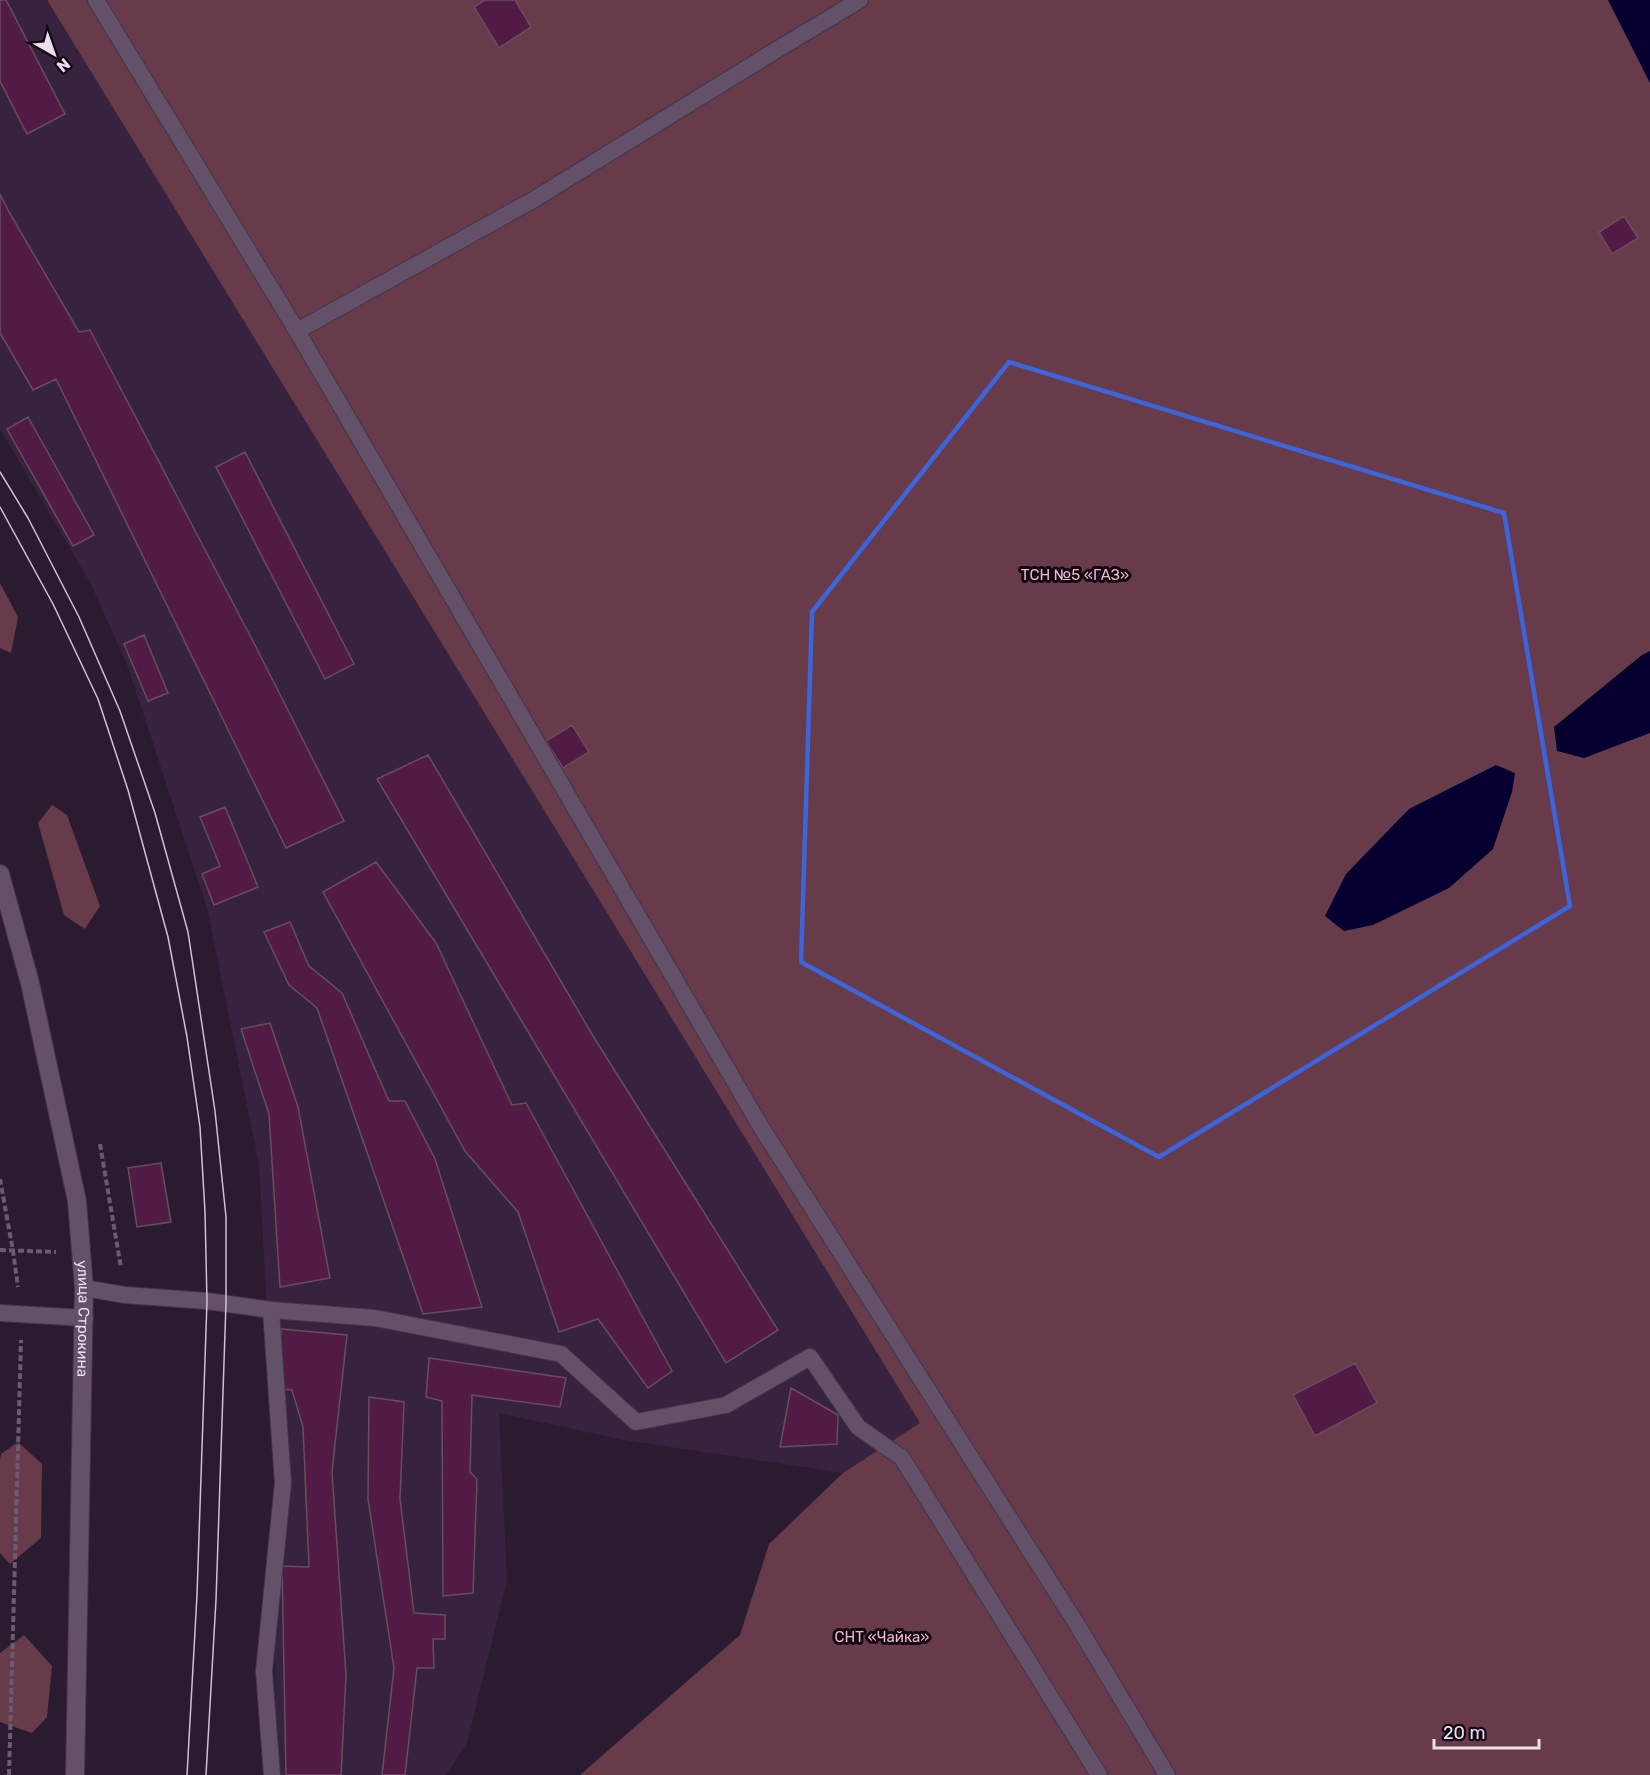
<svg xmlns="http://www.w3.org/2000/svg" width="1650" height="1775" font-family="Rubik,sans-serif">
  <rect width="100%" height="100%" fill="#2b1b31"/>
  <path fill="#37233f" d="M0,0H47L920,1423L843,1473L624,1440L499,1413L507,1580L467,1743L446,1775H276L273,1422L259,1164L207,908L128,667L91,584L0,429Z"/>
  <path fill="#673b49" d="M47,0H1650V1775H580L740,1635L769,1544L843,1473L920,1423Z
    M0,583L18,617L11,653L0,648Z
    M52,805L67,815L100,906L85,929L64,915L38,823Z
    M18,1442L42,1464L41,1538L10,1564L0,1553V1459L1,1454Z
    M24,1635L52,1666L47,1717L32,1733L0,1722V1653Z"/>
  <path fill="#050030" d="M1608,0H1650V83Z
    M1650,651V733L1584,758L1557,751L1554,727L1642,655Z
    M1496,765L1515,773L1512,792L1493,849L1449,888L1373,925L1344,931L1325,916L1346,874L1409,809Z"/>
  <path fill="#521b45" stroke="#684d5f" stroke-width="1.5" d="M0,0H6L65,114L27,134L0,81Z
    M485,0H515L531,27L499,48L474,7Z
    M0,194L9,212L79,332L90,330L256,647L344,821L286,848L56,379L33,390L0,333Z
    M1624,216L1638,238L1612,254L1599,232Z
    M28,417L94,535L73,546L7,429Z
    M245,452L354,664L325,679L216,467Z
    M144,635L168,693L148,701L124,644Z
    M572,725L589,752L563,768L546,741Z
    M428,755L593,1036L778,1330L726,1363L377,779Z
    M225,807L258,887L214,905L202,874L220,866L200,817Z
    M376,862L436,943L512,1105L526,1103L672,1371L648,1388L598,1319L559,1332L518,1212L465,1151L323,892Z
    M290,922L309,966L342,993L389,1101H405L435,1159L482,1307L423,1314L317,1008L289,985L264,932Z
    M270,1023L298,1107L330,1278L280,1287L269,1114L241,1029Z
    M161,1163L171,1222L137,1227L128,1168Z
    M281,1329L347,1335L332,1472L346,1675L341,1775H286L282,1566L309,1567L303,1427L292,1390L282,1389Z
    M429,1358L566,1378L560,1407L472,1395L470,1472L477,1479L473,1593L443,1596L442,1401L426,1397Z
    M1355,1363L1377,1403L1315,1436L1293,1395Z
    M791,1388L838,1415L837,1444L780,1447Z
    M369,1397L404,1402L400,1499L414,1613L445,1615V1639H433L434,1668H417L405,1775H382L394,1668L368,1499Z"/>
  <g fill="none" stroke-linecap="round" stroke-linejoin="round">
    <defs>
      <path id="lane" d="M96,0L297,331L761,1127L1076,1623L1167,1775
        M297,331L533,200L778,49L860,0
        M84,1288L125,1295L207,1301L271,1310L375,1318L561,1354L636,1422L726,1405L810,1357L858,1427L902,1458L1099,1775
        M271,1310L283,1483L264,1671L272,1775
        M0,1313L85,1318"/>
      <g id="secondary">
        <path id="s1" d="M0,874L30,983L77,1201L84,1288L75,1775"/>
      </g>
    </defs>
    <use href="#lane" stroke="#433548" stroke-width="18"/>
    <use href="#secondary" stroke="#433548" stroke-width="20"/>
    <path stroke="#6a5c70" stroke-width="4" stroke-dasharray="6 3" stroke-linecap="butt" d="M100,1144L121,1268
      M0,1179L13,1251L18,1287
      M0,1250L56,1252
      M9,1775L21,1340"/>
    <use href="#lane" stroke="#63516a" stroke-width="16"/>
    <use href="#secondary" stroke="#63516a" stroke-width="18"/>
    <path stroke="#cdc2d3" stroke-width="1.5" d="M0,472L28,518L79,617L120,711L155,813L188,932L215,1111L226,1217V1303L216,1600L206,1775
      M0,507L53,604L98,699L128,790L168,937L187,1037L200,1127L205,1212L207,1301L197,1595L187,1775"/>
  </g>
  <path fill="none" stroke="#3c64db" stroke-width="4.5" stroke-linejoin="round" d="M1009,362L1504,513L1570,906L1159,1157L801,962L812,612Z"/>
  <g text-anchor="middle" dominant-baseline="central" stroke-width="6" stroke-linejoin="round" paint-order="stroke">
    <g font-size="15" fill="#f6b7c9" stroke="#100913">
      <text x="1075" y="575">ТСН №5 «ГАЗ»</text>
      <text x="882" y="1637">СНТ «Чайка»</text>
    </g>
    <g font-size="15" fill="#e9dfee" stroke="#100913">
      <text stroke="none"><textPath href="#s1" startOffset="454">улица Строкина</textPath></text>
    </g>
  </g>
  <g transform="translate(54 54) rotate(140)" stroke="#100913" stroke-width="4.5" paint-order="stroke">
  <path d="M0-4.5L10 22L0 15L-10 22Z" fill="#e9dfee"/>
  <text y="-9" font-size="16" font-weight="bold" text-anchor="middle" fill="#e9dfee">N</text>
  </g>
  <path d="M1434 1739v9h105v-9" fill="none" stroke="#e9dfee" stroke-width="3"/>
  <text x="1443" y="1739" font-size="18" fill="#e9dfee" stroke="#100913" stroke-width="4.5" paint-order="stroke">20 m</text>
</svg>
